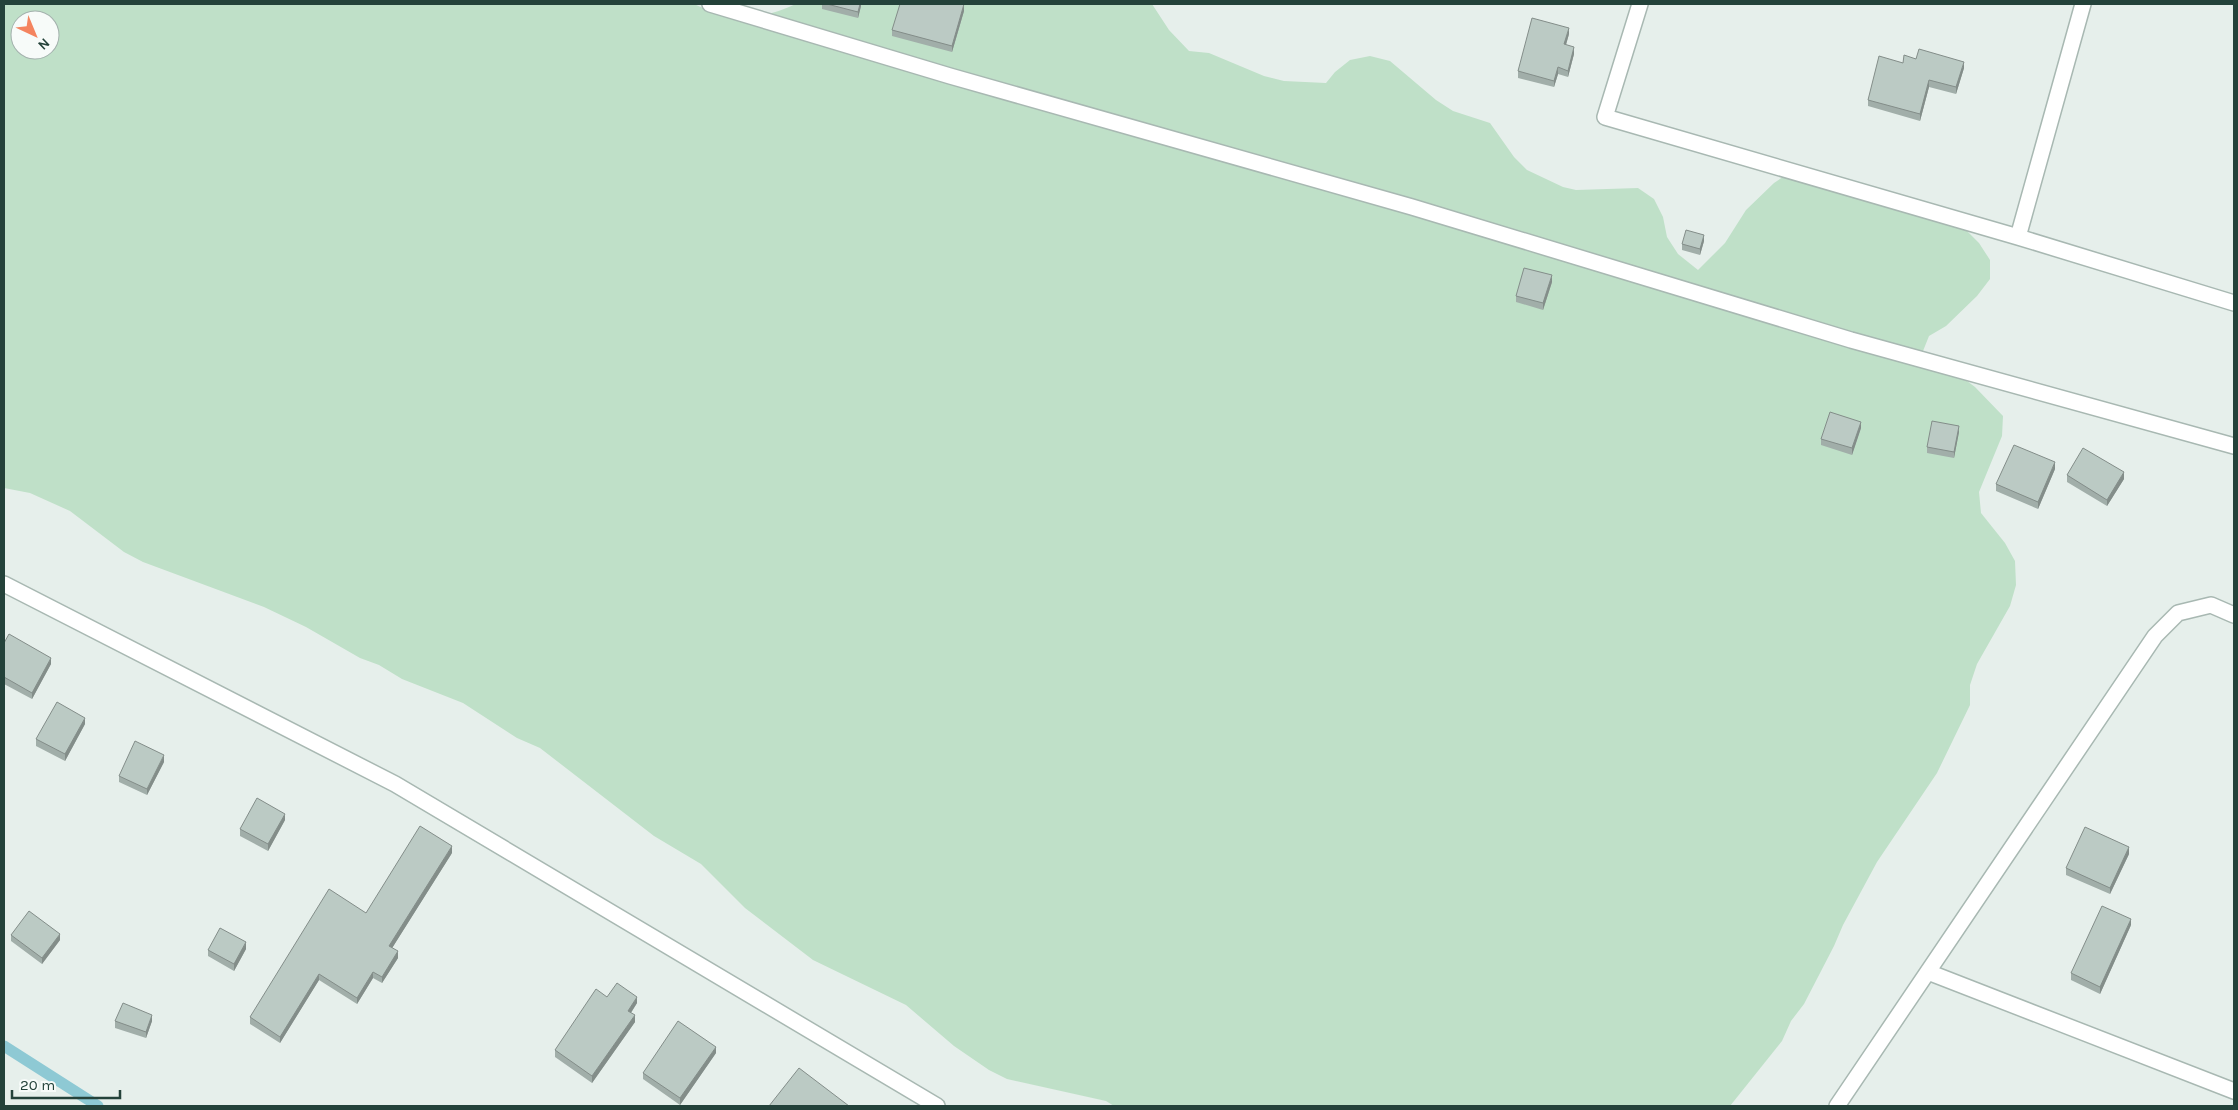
<svg xmlns="http://www.w3.org/2000/svg" width="2238" height="1110" font-family="Karla,sans-serif">
  <rect width="100%" height="100%" fill="#e6efeb"/>
  <path fill="#bfe0c8" fill-rule="evenodd" d="M4,4H694C730,21 759,21 796,4H1152L1169,30L1189,51L1209,53L1264,76L1284,81L1326,83L1335,72L1350,60L1370,56L1390,61L1436,100L1453,111L1490,123L1514,157L1527,170L1563,187L1576,190L1638,188L1654,199L1663,217L1667,237L1678,254L1698,270L1725,243L1746,210L1774,183L1790,172L1964,228L1979,243L1990,260V279L1977,296L1946,326L1929,336L1921,356L1959,375L1975,387L2003,416L2002,436L1979,492L1981,513L2005,543L2015,561L2016,585L2010,606L1977,664L1970,685V705L1937,773L1877,862L1843,925L1834,946L1804,1004L1791,1021L1782,1041L1730,1106H1114L1106,1101L1007,1079L989,1070L954,1046L906,1005L813,960L745,908L701,864L654,836L540,748L517,738L463,703L402,679L379,665L360,658L306,627L264,607L143,562L124,552L70,511L30,493L4,488ZM20,20H50V50H20Z"/>
  <g fill="none" stroke-linecap="round" stroke-linejoin="round">
    <path stroke="#8ec9d4" stroke-width="11" d="M4,1046L98,1106"/>
    <defs>
      <path id="lane" d="M710,4L950,76L1412,207L1851,340L2234,446"/>
      <path id="street" d="M1640,4L1605,117L2018,237L2234,303
        M2018,237L2083,4
        M4,584L395,784L937,1106
        M1928,972L2234,1091
        M1837,1106L2155,636L2178,613L2211,605L2234,615"/>
    </defs>
    <use href="#lane" stroke="#a8b8b2" stroke-width="18"/>
    <use href="#street" stroke="#a8b8b2" stroke-width="18"/>
    <use href="#lane" stroke="#fff" stroke-width="15"/>
    <use href="#street" stroke="#fff" stroke-width="15"/>
  </g>
  <path fill="#a1aea9" d="M822,4H861V6L858,18L822,9Z
    M964,11L952,52L892,36V30Z
    M1569,34L1566,45L1574,54L1568,77L1558,74L1554,87L1518,78V71Z
    M1916,59L1964,68L1956,94L1929,87L1920,121L1868,106V100L1903,63Z
    M1704,241L1700,255L1682,250V244Z
    M1552,282L1543,310L1516,302V296Z
    M1861,428L1852,455L1821,445V439Z
    M1959,432L1954,458L1927,453V447Z
    M2055,469L2038,509L1996,491V484Z
    M2067,475L2124,479L2107,506L2067,482Z
    M4,643L51,664L32,699L4,684Z
    M85,724L65,761L36,746V739Z
    M164,762L147,795L119,782V776Z
    M285,820L268,851L240,836V829Z
    M452,853L392,948L398,958L382,983L373,978L357,1004L319,980L280,1043L250,1024V1017L366,913Z
    M2129,854L2110,894L2066,875V868Z
    M2131,925L2100,994L2071,980V973Z
    M11,935L60,940L42,964L11,941Z
    M246,949L234,971L208,956V950Z
    M607,997L637,1003L631,1013L635,1022L592,1083L555,1057V1050Z
    M115,1021H152L146,1038L115,1028Z
    M716,1053L680,1105L643,1079V1073Z"/>
  <path fill="#838d89" d="M860,4H861V6L858,18V12Z
    M964,4V11L952,52V46Z
    M1569,28V34L1564,51V44Z
    M1574,47V54L1568,77V71Z
    M1964,62V68L1956,94V87Z
    M1558,67V74L1554,87V81Z
    M1929,80V87L1920,121V114Z
    M1704,235V241L1700,255V249Z
    M1552,275V282L1543,310V303Z
    M1861,422V428L1852,455V448Z
    M1959,426V432L1954,458V452Z
    M2055,462V469L2038,509V502Z
    M2124,472V479L2107,506V500Z
    M51,658V664L32,699V693Z
    M85,718V724L65,761V754Z
    M164,755V762L147,795V789Z
    M285,814V820L268,851V844Z
    M452,846V853L389,953V946Z
    M2129,847V854L2110,894V888Z
    M2131,919V925L2100,994V987Z
    M60,934V940L42,964V958Z
    M246,942V949L234,971V964Z
    M398,951V958L382,983V977Z
    M373,972V978L357,1004V998Z
    M319,974V980L280,1043V1037Z
    M637,997V1003L628,1017V1011Z
    M152,1015V1021L146,1038V1032Z
    M635,1015V1022L592,1083V1076Z
    M716,1047V1053L680,1105V1098Z"/>
  <path fill="#bbcac4" stroke="#838d89" d="M827,4H860L858,12Z
    M900,4H964L952,46L892,30Z
    M1532,18L1569,28L1564,44L1574,47L1568,71L1558,67L1554,81L1518,71Z
    M1919,49L1964,62L1956,87L1929,80L1920,114L1868,100L1879,56L1903,63L1904,55L1916,59Z
    M1686,230L1704,235L1700,249L1682,244Z
    M1524,268L1552,275L1543,303L1516,296Z
    M1830,412L1861,422L1852,448L1821,439Z
    M1932,421L1959,426L1954,452L1927,447Z
    M2014,445L2055,462L2038,502L1996,484Z
    M2083,448L2124,472L2107,500L2067,475Z
    M9,634L51,658L32,693L4,677V643Z
    M57,702L85,718L65,754L36,739Z
    M135,741L164,755L147,789L119,776Z
    M257,798L285,814L268,844L240,829Z
    M420,826L452,846L389,946L398,951L382,977L373,972L357,998L319,974L280,1037L250,1017L329,889L366,913Z
    M2085,827L2129,847L2110,888L2066,868Z
    M2102,906L2131,919L2100,987L2071,973Z
    M29,911L60,934L42,958L11,935Z
    M220,928L246,942L234,964L208,950Z
    M617,983L637,997L628,1011L635,1015L592,1076L555,1050L596,989L607,997Z
    M123,1003L152,1015L146,1032L115,1021Z
    M678,1021L716,1047L680,1098L643,1073Z
    M799,1068L849,1106H769Z"/>
  <rect width="2238" height="1110" fill="none" stroke="#24423a" stroke-width="10"/>
  <g transform="translate(35 35) rotate(136)"><circle r="24" fill="#f7fbf9" stroke="#a3b1ad"/>
  <path d="M0-4L9 19L0 12L-9 19Z" fill="#f4845f"/>
  <text y="-8" font-size="14" font-weight="bold" text-anchor="middle" fill="#24423a">N</text>
  </g>
  <path d="M12 1090v8h108v-8" fill="none" stroke="#24423a" stroke-width="2.5"/>
  <text x="20" y="1090" font-size="15" fill="#24423a" stroke="#f7fbf9" stroke-width="4" paint-order="stroke">20 m</text>
</svg>
